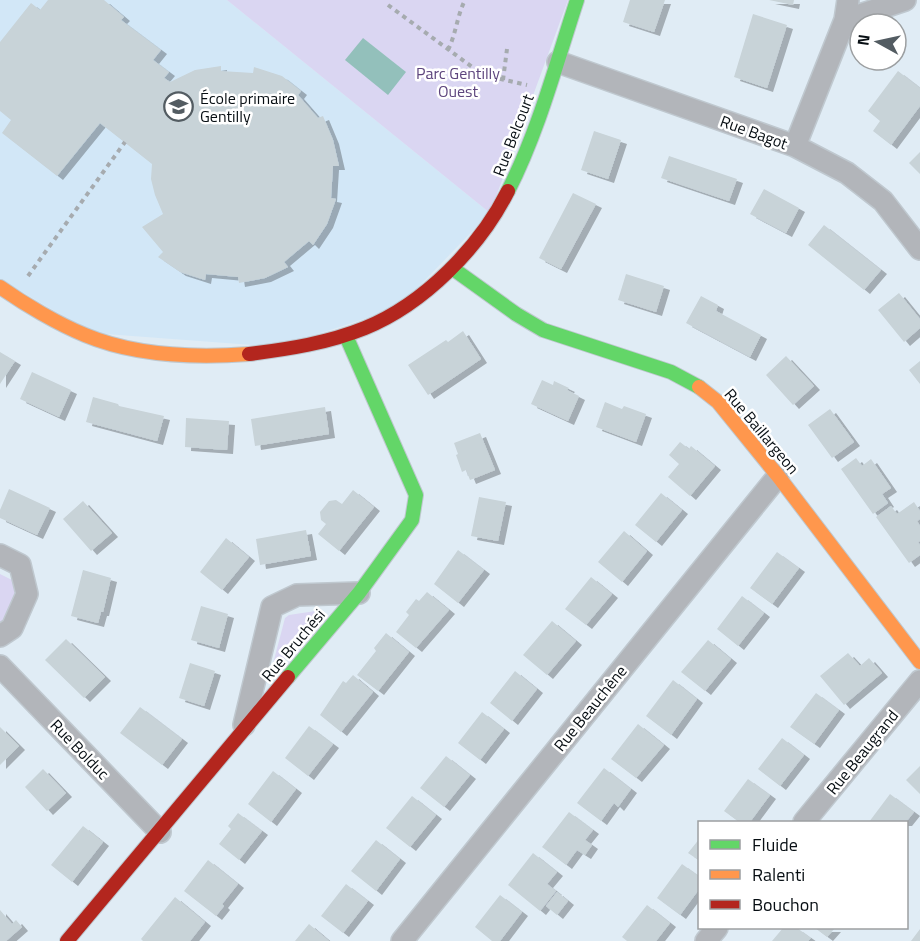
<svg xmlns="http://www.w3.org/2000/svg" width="920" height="941" font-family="'Titillium Web',sans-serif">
  <defs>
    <filter id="shadow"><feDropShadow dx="6" dy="4" stdDeviation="0" flood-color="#0004"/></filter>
  </defs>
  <rect width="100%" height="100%" fill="#e0ecf5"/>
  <path fill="#d2e7f7" d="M0,0H227L490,213L398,308L278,347L92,333L0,279Z"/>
  <path fill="#dad6f2" d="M227,0H568L490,213Z
    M0,574L16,582L20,588L0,631Z
    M322,610L269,679L285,618L289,615Z"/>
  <path fill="#93c0bb" d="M363,38L406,72L388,95L345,60Z"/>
  <path fill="#c8d3d8" filter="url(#shadow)" d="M48,0H104L124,17L121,20L161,50L153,60L169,72L164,78L170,82L195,70L221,66V71L253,73L254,67L282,76L301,91L298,95L318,118L323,116L333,140L339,166H333L331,198L336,199L327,224L313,245L309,241L284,262L288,267L265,278L239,283L238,277L206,274L205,280L180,272L158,257L163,252L142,227L163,214L155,195L151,179L152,164L100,123L57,176L2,133L11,120L0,111V42L31,3L40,10Z
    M630,0H665L654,32L623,22Z
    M769,0H794L793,5Z
    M753,14L787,25L767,88L734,77Z
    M898,71L920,88V106L891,145L873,131L880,121L868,111Z
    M594,131L621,140L608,179L581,170Z
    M920,152V174L909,163Z
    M669,156L737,179L729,201L661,178Z
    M764,189L799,208L786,233L750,214Z
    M573,193L596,204L561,269L539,258Z
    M824,225L881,270L864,290L808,245Z
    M626,274L664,286L656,312L618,300Z
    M899,293L920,319V328L904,342L878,310Z
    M701,296L718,305L716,311L761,335L750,357L686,323Z
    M463,331L481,359L428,395L408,365L446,340L448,342Z
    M0,352L15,361L0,384Z
    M786,356L814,386L793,405L766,375Z
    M920,361V384L909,370Z
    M32,372L71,390L59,417L20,399Z
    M542,380L553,385L554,381L569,388L567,390L579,396L568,421L531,404Z
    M93,397L118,404L119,406L164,416L157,441L86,422Z
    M605,402L622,409L624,406L646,414L636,442L596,427Z
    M325,407L329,434L255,446L251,419Z
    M830,409L854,442L832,458L808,425Z
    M186,418L229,421L227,450L185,447Z
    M480,433L495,470L470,480L466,470L462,472L456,455L458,454L454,443Z
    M680,442L689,449L691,446L715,466L690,496L668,477L679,464L669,455Z
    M856,458L862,466L871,459L891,488L882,494L888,503L873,514L841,469Z
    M9,489L50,508L37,535L0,518V510Z
    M353,490L374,507L339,551L318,534L326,524L321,520L320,512L329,501L336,500L342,504Z
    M661,493L682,510L656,542L635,525Z
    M479,497L506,502L498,541L471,536Z
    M83,501L112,533L91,551L63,519Z
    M914,502L920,511V519L917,521L920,526V541L918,542L920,545V555L909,563L876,517L891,506L897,514Z
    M306,530L311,556L260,565L256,539Z
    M624,531L647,551L622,582L598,562Z
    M226,538L249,557L222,590L200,572Z
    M458,550L484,570L458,603L434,584Z
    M777,552L799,568L772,604L750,588Z
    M83,570L111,578L103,612H101L98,623L71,616Z
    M591,577L612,594L586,625L565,609Z
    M427,592L449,610L416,648L396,632L409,615L406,612L416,599L419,601Z
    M742,596L764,613L738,646L717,629Z
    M201,606L228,614L219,648L191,640Z
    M552,621L576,641L547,675L523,655Z
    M386,633L409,652L378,691L357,675L376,651L374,648Z
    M66,639L105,677L84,698L45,660Z
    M708,640L731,659L705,691L681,672Z
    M848,653L860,666L869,658L882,673L844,705L820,676Z
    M190,663L215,671L204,706L179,698Z
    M515,671L537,689L512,721L490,703Z
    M353,675L373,692L341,732L320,715L343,681L346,683Z
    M673,680L697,699L671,735L646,716Z
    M816,693L839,710L814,744L790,727Z
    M140,707L182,739L162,765L120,733Z
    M482,712L504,729L480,760L458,743Z
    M638,724L664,745L636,778L611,759Z
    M309,726L333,744L308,776L285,758Z
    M0,727L19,746L0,765Z
    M782,738L804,755L780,786L758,769Z
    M446,756L470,775L444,807L420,788Z
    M920,766V794L906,780Z
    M604,768L631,789L618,807L614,803L601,821L577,803Z
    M43,769L66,793L47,811L25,787Z
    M273,771L296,789L271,822L248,804Z
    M748,779L770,795L750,822H739L724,811Z
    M890,794L914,812L906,822H869Z
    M412,796L436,815L410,847L386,828Z
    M569,812L593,830L585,840L592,845L585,855L577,850L566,865L542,847Z
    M238,813L262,831L239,860L219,844L231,829L228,826Z
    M83,826L103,842L72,882L51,865Z
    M700,838V861L688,853Z
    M376,840L400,859L376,891L351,871Z
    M533,853L557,872L547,884L556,891L540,911L508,885Z
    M208,860L238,884L222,904L224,906L216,916L184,891Z
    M682,864L700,877V888L680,915L657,898Z
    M346,884L368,901L343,933L321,916Z
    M557,892L568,901L557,915L546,906Z
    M500,895L522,912L500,941H492L475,927Z
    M175,897L205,922L190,941H143L141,939Z
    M647,905L670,923L656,941H627L622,937Z
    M0,910L12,924L16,920L22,927L6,941H0Z
    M309,924L329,941H295Z
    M783,928H797L811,938L808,941H772Z
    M815,928H835L827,937Z
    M920,929V941H911Z"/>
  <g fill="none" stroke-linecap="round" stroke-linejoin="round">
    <defs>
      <path id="street" d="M845,20L905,0
        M558,62L795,146L847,173L883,201L920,249
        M795,146L845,20L848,0
        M0,555L20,565L27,594L12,628L0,636
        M0,666L160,832
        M244,725L272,607L297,595L359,593
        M804,822L920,681
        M402,941L778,476
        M706,941L717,928"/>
      <path id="fast" d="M508,191C539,130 556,64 577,0
        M452,268L516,314L543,330L671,372L699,387
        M288,677L359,593L412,520L416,495L346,336"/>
      <path id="slow" d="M0,287C24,304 58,324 85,335C135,356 195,358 249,354
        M699,387L718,402L778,476L920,662"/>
      <path id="jam" d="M249,354C289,349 328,343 365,328C424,304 480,247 508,191
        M67,941L288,677"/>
    </defs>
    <use href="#street" stroke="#bfc8cf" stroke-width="24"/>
    <use href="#fast" stroke="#bfc8cf" stroke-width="16"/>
    <use href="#slow" stroke="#bfc8cf" stroke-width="16"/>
    <use href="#jam" stroke="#bfc8cf" stroke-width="16"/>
    <path stroke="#a6abaf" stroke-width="4" stroke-dasharray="4.5 4.5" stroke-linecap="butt" d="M388,5L483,75L527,85
      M448,50C456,34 457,16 465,0
      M503,80L507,49
      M28,276L125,142"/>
    <use href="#street" stroke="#b2b5ba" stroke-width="21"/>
    <use href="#fast" stroke="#63d668" stroke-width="14"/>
    <use href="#slow" stroke="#ff974d" stroke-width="14"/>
    <use href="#jam" stroke="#b3261e" stroke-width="14"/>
  </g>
  <defs>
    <symbol id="school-ring" viewBox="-11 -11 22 22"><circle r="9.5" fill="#fff" stroke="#535c62" stroke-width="1.5"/><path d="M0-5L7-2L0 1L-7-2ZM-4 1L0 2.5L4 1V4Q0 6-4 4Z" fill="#535c62"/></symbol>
  </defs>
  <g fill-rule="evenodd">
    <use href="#school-ring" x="162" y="90" width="33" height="33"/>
  </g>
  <g text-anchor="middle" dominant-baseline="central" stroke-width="5" stroke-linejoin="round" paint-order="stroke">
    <g font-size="16" fill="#5d457d" stroke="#fff">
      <text x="458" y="73">Parc Gentilly<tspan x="458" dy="18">Ouest</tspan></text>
    </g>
    <g font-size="16" fill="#070e13" stroke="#fff" text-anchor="start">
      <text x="200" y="98">École primaire<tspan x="200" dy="18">Gentilly</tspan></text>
    </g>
    <g font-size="16" fill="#070e13" stroke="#fff">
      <text transform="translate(754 132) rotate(20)">Rue Bagot</text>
      <text transform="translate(513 135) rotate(-69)">Rue Belcourt</text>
      <text transform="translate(762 431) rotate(50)">Rue Baillargeon</text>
      <text transform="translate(293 645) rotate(-50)">Rue Bruchési</text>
      <text transform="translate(590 708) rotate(-51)">Rue Beauchêne</text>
      <text transform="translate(80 749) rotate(46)">Rue Bolduc</text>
      <text transform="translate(862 752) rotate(-51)">Rue Beaugrand</text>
    </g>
  </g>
  <rect x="698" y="821" width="210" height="108" fill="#ffffff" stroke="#9c9fa1" stroke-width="1.5"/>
  <rect x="710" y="840" width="30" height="9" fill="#63d668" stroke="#9c9fa1" stroke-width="1.5"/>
  <text x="752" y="851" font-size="18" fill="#070e13">Fluide</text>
  <rect x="710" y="870" width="30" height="9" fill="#ff974d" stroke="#9c9fa1" stroke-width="1.5"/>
  <text x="752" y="881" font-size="18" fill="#070e13">Ralenti</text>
  <rect x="710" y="900" width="30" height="9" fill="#b3261e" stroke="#9c9fa1" stroke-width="1.5"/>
  <text x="752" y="911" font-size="18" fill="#070e13">Bouchon</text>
  <g transform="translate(878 42) rotate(278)"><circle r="28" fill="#ffffff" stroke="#9c9fa1" stroke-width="1.5"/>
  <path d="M0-4.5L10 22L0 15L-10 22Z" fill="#535c62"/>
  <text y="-9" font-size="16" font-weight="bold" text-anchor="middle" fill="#070e13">N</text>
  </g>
</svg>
